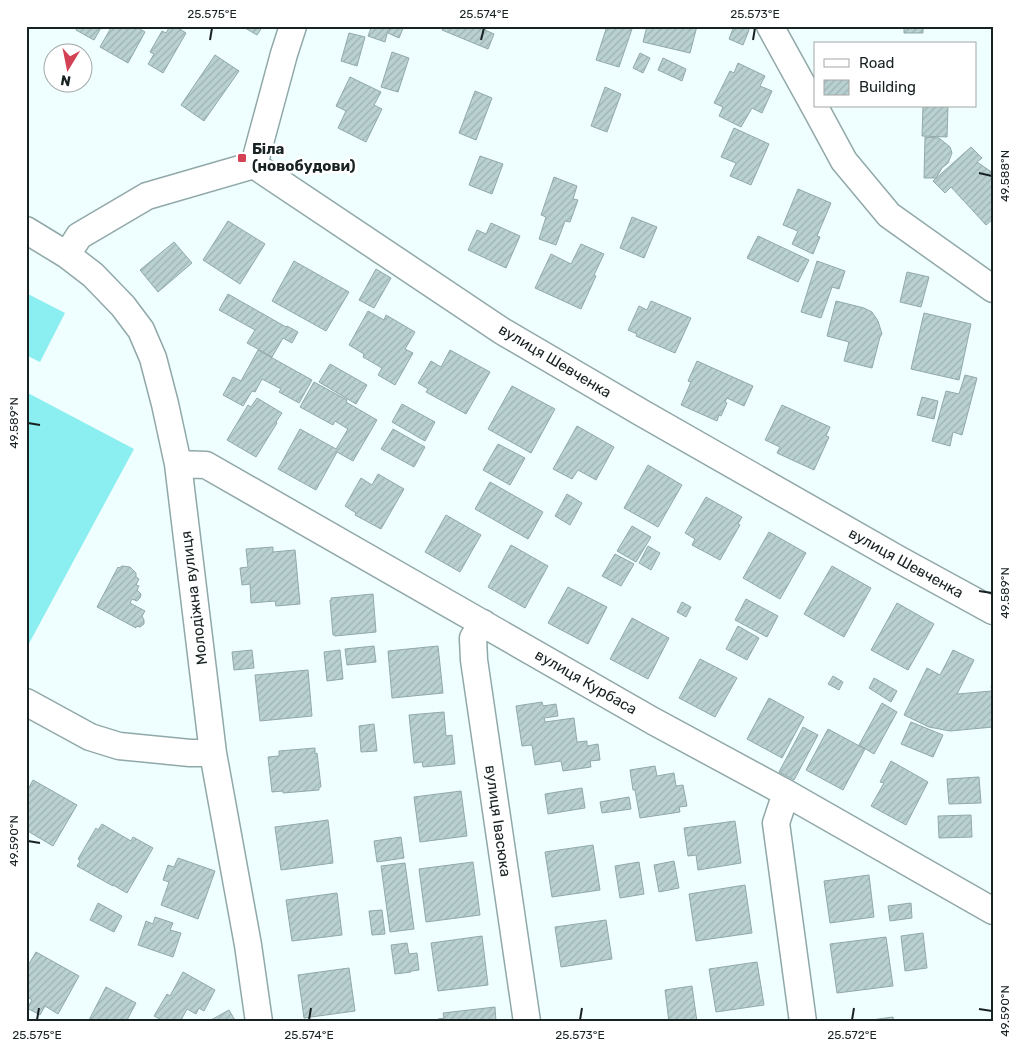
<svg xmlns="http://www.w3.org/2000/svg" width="1019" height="1048" font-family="Rubik,sans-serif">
  <defs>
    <pattern id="building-hatch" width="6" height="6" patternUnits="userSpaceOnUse" patternTransform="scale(1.25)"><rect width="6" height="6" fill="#b9d1d1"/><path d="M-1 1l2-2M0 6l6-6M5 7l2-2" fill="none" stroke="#9eb3b3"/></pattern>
  </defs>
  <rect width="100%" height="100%" fill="#effefe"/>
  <path fill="#8beef0" d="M26,293L65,313L40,362L26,355Z
    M26,392L134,449L26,649Z"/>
  <path fill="url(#building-hatch)" stroke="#92a9a9" d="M78,26H102L94,40L76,30Z
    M112,26H135L145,32L128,63L100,47Z
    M170,26H175L186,33L163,73L148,64L154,54L150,52L162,31L166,33Z
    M246,26H263L257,35L245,28Z
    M365,26H389L385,42L368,36L371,28Z
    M391,26H404L399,38L388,33Z
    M444,26H487L485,30L494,34L488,49L442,30Z
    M607,26H633L619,67L596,60Z
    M647,26H697L690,53L643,42Z
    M734,26H747L749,30L743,45L729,39Z
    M904,26H923V33H904Z
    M349,33L365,37L357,66L341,61Z
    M392,52L409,58L398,92L381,87Z
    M640,53L650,58L643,73L633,68Z
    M215,55L239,71L204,121L181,105Z
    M663,58L686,69L682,81L658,70Z
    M738,63L765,76L760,86L772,91L762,113L752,108L741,127L719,116L723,107L714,103L730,71L734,73Z
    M350,77L381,92L374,105L382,109L366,142L338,128L346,111L336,106Z
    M605,87L621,94L607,132L591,126Z
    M475,91L492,98L476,140L459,133Z
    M923,106H948L947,137L922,136Z
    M734,128L769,144L751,185L730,176L736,163L721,157Z
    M925,137L939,138L950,147L952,153L948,163L942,168L936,178H924Z
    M971,147L982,158L977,162L993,173V219L986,225L951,187L945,193L933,181Z
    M480,156L503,164L492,194L469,185Z
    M554,177L577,186L573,199L578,200L570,222L565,221L556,245L539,239L546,217L541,215Z
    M798,189L831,203L817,236L820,237L813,254L792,244L798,231L783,225Z
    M632,217L657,227L644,258L620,248Z
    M228,221L265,244L240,284L203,260Z
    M491,223L520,236L506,268L468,250L477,230L486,234Z
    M758,236L809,260L798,282L747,258Z
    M174,242L192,263L158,292L140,270Z
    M581,244L604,254L594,275L596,276L581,309L535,288L551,254L571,264Z
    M294,261L349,292L326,331L272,301Z
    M817,261L845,271L839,289L832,287L821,318L801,312Z
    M376,269L391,278L374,308L359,300Z
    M907,272L929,277L921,307L900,302Z
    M228,294L286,327L287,326L298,332L292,343L283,338L272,357L247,343L255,330L219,310Z
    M651,301L691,318L675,353L636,336L637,334L628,330L639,306L647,310Z
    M836,301L864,308L872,312L878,321L882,334L880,337L872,368L844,361L849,342L827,336Z
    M368,311L384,320L386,315L415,332L405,349L413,353L395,385L378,375L382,368L363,357L364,354L349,345Z
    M924,313L971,324L959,380L911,369Z
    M258,350L312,380L299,403L279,392L281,389L262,379L255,392L252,391L243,406L223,395L233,377L241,381Z
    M450,350L490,372L466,414L426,392L428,389L418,383L431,361L441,367Z
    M697,361L753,386L744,406L727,398L725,402L727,403L721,416L719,415L717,421L681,405L691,382L688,381Z
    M330,364L367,385L356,404L319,382Z
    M965,375L977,378L962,435L953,432L950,446L932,441L946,391L959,394Z
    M314,382L347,400L346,402L377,420L353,461L337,452L316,490L278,469L300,429L336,449L348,429L335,421L333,425L300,407Z
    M512,386L555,409L531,453L488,429Z
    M922,397L938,401L934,419L917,415Z
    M257,398L282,413L276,422L277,423L256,457L227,440L248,405L251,407Z
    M402,404L435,422L425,441L392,422Z
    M782,405L830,427L826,436L829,437L814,470L777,453L780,447L765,440Z
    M577,426L614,447L596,480L578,470L572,479L553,469Z
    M393,429L425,447L414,467L381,449Z
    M498,444L525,458L510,485L483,470Z
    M648,465L682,485L658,527L624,508Z
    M378,474L404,489L381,529L355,515L356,513L345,506L361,478L372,485Z
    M490,482L543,512L528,539L475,509Z
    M567,494L582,503L570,525L555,516Z
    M706,497L742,517L738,524L740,525L720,560L692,545L695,539L685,533Z
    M446,515L481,535L460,572L425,552Z
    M632,526L651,537L636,562L617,551Z
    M769,532L806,553L780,599L743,578Z
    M511,545L548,566L525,608L488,587Z
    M648,546L660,553L651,570L639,563Z
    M273,547V552L295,550L300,604L276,606L275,601L251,603L250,584L242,585L240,568L248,567L246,549Z
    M615,554L634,564L621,586L602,576Z
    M122,566L130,567L136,573V577L139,579L136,585L139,586L137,590L141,594L140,598L137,601L132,599L130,603L145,611L142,616L144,620V624L140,627L136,626V628L97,607L118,567L119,568Z
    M832,566L871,588L844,637L804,614Z
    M568,587L607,607L588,644L548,623Z
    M373,594L376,632L335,636V635H333L330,600H332L331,598Z
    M746,599L778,616L767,637L735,620Z
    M682,602L691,607L686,617L677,612Z
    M897,603L934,624L908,670L871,650Z
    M632,618L669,638L648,679L610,659Z
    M738,626L759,638L747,660L726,649Z
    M374,646L376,662L347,665L345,649Z
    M438,646L443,693L392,698L388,651Z
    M252,650L254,668L234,670L232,652Z
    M340,650L343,679L327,681L324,652Z
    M953,650L974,660L957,694L992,691L991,686H993V727L950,731L929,727L904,715L927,668L940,675Z
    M700,659L737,678L715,717L679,698Z
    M308,670L312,716L260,721L255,675Z
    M833,676L843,682L839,690L828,684Z
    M874,678L897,691L891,702L869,688Z
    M769,698L804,717L782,758L747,739Z
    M542,702L543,706L556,704L558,716L544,718L545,722L574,718L577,742L587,741V746L598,744L600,760L590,761L591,767L563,771L561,761L535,765L532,745L522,746L516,706Z
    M882,703L897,712L874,754L859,745Z
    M444,712L446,736L452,735L455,764L423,767L422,762L414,763L409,715Z
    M911,722L943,735L933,757L901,744Z
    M374,724L377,751L361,752L359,726Z
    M803,727L818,735L794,780L779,772Z
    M828,729L865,749L843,790L806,770Z
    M315,748V754L317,753L321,787H319V790L283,793V791L272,792L268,757L279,756V751Z
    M891,761L928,782L906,825L871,806L884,783L880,782Z
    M655,766L657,776L674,773L676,786L683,785L687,806L679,807L680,812L640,818L635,790H633L630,770Z
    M979,777L981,803L949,804L947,779Z
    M33,780L77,805L53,846L26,830V793Z
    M582,788L585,808L548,814L545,794Z
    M461,791L467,836L420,842L414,797Z
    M629,797L631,809L602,813L600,802Z
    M971,815L972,837L939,838L938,816Z
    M328,820L333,863L281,870L275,827Z
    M735,821L741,863L698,870L696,855L688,856L684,828Z
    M102,824L131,841L133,837L153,848L127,893L113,885V886L77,866L80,861L78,859L96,828L98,830Z
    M401,837L404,858L377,862L374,841Z
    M593,845L600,890L552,897L545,852Z
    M178,858L215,871L198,919L161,905L169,882L163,880L168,865L174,867Z
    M674,861L679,888L659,892L654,865Z
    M473,862L480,915L426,922L419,869Z
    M639,862L644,894L620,898L615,866Z
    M405,863L414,929L390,932L381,866Z
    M869,875L874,917L830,923L824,881Z
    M745,885L752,933L696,941L689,894Z
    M337,893L342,935L292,941L286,900Z
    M98,903L122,916L114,932L90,920Z
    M911,903L912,918L890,921L888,906Z
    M382,910L385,934L372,935L369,911Z
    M155,917L173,923L170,930L181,933L173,957L138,945L146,921L153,924Z
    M606,920L612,959L561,967L555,927Z
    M923,933L927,968L905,971L901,936Z
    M482,936L488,985L438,991L431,943Z
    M886,937L893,986L837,993L830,944Z
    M407,943L409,954L417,953L419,970L411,971V972L395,974L391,945Z
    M36,952L79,976L58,1014L45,1006L40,1015L27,1008L32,1000L26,996V969Z
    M757,962L764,1005L716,1012L709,969Z
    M349,968L355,1011L304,1018L298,975Z
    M183,972L215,990L204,1011L199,1008L196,1014L187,1009L180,1022H165L154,1016L167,994L170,996Z
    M692,986L697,1022H669L665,990Z
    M106,987L136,1003L126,1022H88Z
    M495,1007L496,1022H438V1019L444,1018L443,1013Z
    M229,1010L236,1022H212L211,1020Z
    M893,1017L894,1022H857Z"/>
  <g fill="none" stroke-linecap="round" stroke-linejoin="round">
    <defs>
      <path id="minor" d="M770,26L818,113L844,161L889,215L993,289
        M254,165L502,331L642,413L898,559L993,611
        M254,165L284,54L293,26
        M26,230L67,255L93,275L123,306L141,330L153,358L165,404L178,464L213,753L248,945L259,1022
        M67,255L79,236L147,196L254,165
        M178,464L206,465L653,721L786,793L993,911
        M483,623L473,638L474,660L527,1022
        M26,702L90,737L119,746L190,753H213
        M786,793L776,823L803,1022"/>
    </defs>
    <use href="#minor" stroke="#91a8a9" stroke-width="29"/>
    <use href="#minor" stroke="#fff" stroke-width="26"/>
  </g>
  <path fill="none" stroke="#192223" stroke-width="2" d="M210,40L212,28M481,40L484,28M753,40L755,28M979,173L992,176M28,423L40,425M979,591L992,593M28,841L40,843M979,1009L992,1011M37,1020L39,1008M309,1020L311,1008M580,1020L582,1008M852,1020L854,1008"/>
  <rect fill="#d34254" stroke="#fff" stroke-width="2" x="237" y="153" width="10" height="10" rx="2.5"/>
  <g text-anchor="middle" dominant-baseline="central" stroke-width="5" stroke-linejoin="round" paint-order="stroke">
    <g font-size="15" font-weight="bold" fill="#192223" stroke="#fff" text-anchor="start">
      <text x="252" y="149">Біла<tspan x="252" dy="17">(новобудови)</tspan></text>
    </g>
    <g font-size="15" fill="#192223" stroke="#fff">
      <text transform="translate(555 361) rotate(31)">вулиця Шевченка</text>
      <text transform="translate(906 563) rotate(29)">вулиця Шевченка</text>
      <text transform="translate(194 598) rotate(-97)">Молодіжна вулиця</text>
      <text transform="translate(586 682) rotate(30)">вулиця Курбаса</text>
      <text transform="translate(498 821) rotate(82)">вулиця Івасюка</text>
    </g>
  </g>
  <rect width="1019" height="1048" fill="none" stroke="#ffffff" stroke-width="55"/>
  <rect x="814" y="42" width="162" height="65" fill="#ffffff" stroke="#a3a7a7"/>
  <rect x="824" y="59" width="25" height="8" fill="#ffffff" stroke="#a3a7a7"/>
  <text x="859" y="68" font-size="15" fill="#192223">Road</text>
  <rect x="824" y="80" width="25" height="15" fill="url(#building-hatch)" stroke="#a3a7a7"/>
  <text x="859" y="92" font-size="15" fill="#192223">Building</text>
  <g transform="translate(68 68) rotate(190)"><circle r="24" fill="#ffffff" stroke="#a3a7a7"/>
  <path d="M0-4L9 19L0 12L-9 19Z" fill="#d34254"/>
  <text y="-8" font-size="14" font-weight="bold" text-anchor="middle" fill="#192223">N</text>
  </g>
  <rect x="28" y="28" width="964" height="992" fill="none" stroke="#192223" stroke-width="2"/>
  <g font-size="12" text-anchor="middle" fill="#192223">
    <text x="212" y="18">25.575°E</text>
    <text x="484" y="18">25.574°E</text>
    <text x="755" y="18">25.573°E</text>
    <text transform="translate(1005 176) rotate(-90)" y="4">49.588°N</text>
    <text transform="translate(14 423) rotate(-90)" y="4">49.589°N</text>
    <text transform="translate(1005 593) rotate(-90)" y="4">49.589°N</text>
    <text transform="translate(14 841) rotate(-90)" y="4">49.590°N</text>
    <text transform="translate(1005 1011) rotate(-90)" y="4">49.590°N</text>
    <text x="37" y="1039">25.575°E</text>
    <text x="309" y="1039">25.574°E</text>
    <text x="580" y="1039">25.573°E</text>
    <text x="852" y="1039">25.572°E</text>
  </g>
</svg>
